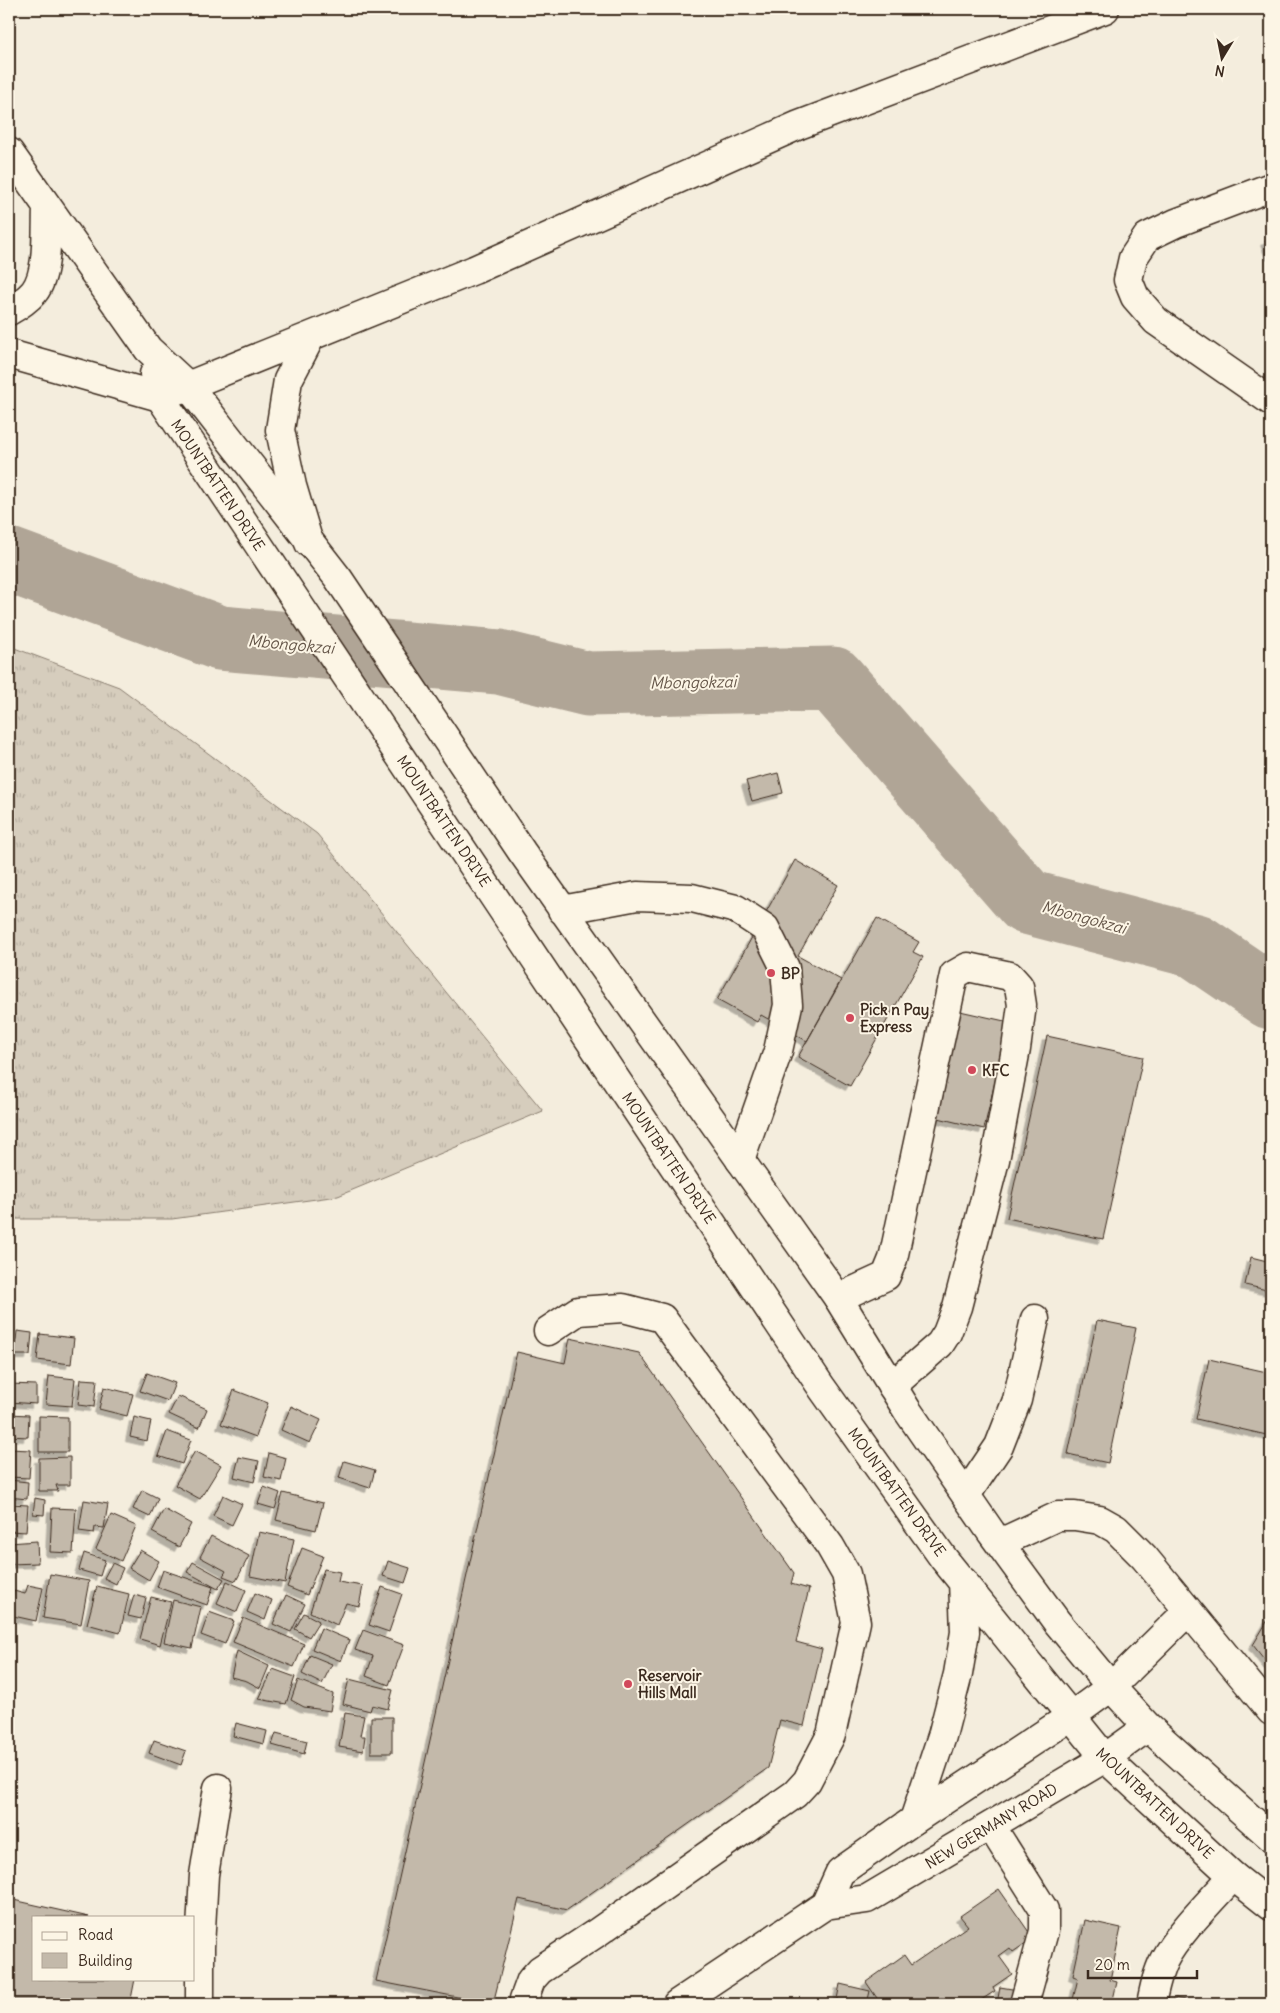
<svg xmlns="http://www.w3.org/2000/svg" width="1280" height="2013" font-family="Delius,sans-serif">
  <defs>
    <pattern id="grass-tufts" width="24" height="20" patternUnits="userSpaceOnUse" patternTransform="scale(1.25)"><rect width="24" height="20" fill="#d6cdbd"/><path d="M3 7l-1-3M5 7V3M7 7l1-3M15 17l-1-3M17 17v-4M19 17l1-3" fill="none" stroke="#b9b0a2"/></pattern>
    <filter id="shadow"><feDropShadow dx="-4.5" dy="4.5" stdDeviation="0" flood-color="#0004"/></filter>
  </defs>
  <rect width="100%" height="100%" fill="#f4eddd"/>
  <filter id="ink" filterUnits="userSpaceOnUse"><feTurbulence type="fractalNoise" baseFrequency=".02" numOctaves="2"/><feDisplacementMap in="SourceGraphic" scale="10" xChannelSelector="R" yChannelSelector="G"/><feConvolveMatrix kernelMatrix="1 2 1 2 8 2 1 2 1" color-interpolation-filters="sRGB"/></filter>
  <g filter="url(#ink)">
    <path fill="url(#grass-tufts)" stroke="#887c6e" d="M9,646L119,687L317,834L543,1111L338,1196L172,1219H9Z"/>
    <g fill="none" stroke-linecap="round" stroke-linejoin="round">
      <path stroke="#b0a596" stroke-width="65" d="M9,560L220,638L499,662L588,684L833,679L1027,902L1196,946L1271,997"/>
    </g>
    <path fill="#c3b9aa" stroke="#3b2a1e" filter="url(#shadow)" d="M1271,239V256L1265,241Z
      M778,773L783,793L752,801L746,781Z
      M795,860L838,885L798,956L841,980L807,1041L761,1015L757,1022L717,1000Z
      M877,918L919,942L913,952L923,957L850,1086L798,1057Z
      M960,1011L1009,1022L984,1129L934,1117Z
      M1047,1036L1143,1057L1103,1239L1007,1218Z
      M1251,1257L1271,1262V1291L1245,1285Z
      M1097,1320L1136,1328L1108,1463L1068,1454Z
      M17,1331L32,1333L30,1355H14Z
      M40,1334L74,1338L71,1364L37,1360Z
      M570,1338L639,1353L794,1573L791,1584L809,1589L796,1642L822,1649L804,1726L780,1720L768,1768L567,1910L519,1899L493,2004L376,1981L517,1352L565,1363Z
      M9,1353L14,1355L11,1369L9,1368Z
      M1209,1359L1271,1373V1436L1196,1419Z
      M147,1373L175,1383L168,1401L140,1391Z
      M49,1376L75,1379L72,1406L46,1404Z
      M81,1379L97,1380L94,1407L78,1405Z
      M9,1384L36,1385V1404L9,1402Z
      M104,1387L133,1394L127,1416L99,1409Z
      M234,1390L268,1403L256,1437L221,1424Z
      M178,1396L207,1409L199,1428L169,1414Z
      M291,1406L321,1420L310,1443L281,1430Z
      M9,1414L29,1415L28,1437L9,1436Z
      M39,1416L68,1417V1452H39Z
      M134,1417L151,1421L147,1441L130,1437Z
      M167,1431L191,1440L182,1464L158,1456Z
      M9,1449L31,1450L29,1478L9,1477Z
      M195,1451L221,1465L200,1499L175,1485Z
      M269,1453L286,1458L281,1481L264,1477Z
      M70,1457V1485H56L58,1491H39V1458Z
      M239,1457L259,1461L254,1482L234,1477Z
      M344,1461L375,1470L370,1488L339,1478Z
      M9,1480L28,1482L27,1499L9,1497Z
      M264,1487L280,1493L275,1509L258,1504Z
      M142,1490L158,1498L150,1517L133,1509Z
      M283,1493L323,1503L316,1530L276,1520Z
      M223,1495L242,1504L232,1525L213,1516Z
      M35,1498L45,1500L44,1515L33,1514Z
      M84,1500L108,1504L104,1528L95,1527L94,1533L79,1531Z
      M9,1504L28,1505L26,1532L9,1531Z
      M52,1508L76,1509L73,1553L50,1552Z
      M164,1509L191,1524L179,1547L152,1532Z
      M111,1515L136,1526L121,1561L96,1549Z
      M259,1532L294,1539L285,1583L250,1576Z
      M211,1536L249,1556L236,1581L223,1576L226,1571L200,1557Z
      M37,1541L38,1563L10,1564L9,1543Z
      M302,1548L323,1556L307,1595L287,1587Z
      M140,1550L159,1561L149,1580L129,1568Z
      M84,1553L105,1560L100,1576L79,1570Z
      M388,1561L410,1568L405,1583L383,1576Z
      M193,1562L224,1579L218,1589L187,1572Z
      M112,1563L123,1568L116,1584L104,1578Z
      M324,1569L340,1572L338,1582L363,1586L359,1606L346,1603L337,1625L310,1612Z
      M163,1570L213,1587L207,1605L157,1587Z
      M50,1574L89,1581L81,1624L43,1618Z
      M227,1581L246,1590L237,1612L217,1603Z
      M28,1585L43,1588L36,1621L9,1615L14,1591L25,1594Z
      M97,1586L129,1594L120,1633L87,1624Z
      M382,1587L402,1594L389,1632L369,1625Z
      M255,1593L272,1600L265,1620L247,1612Z
      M134,1595L146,1598L141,1619L128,1616Z
      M286,1595L305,1604L291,1632L273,1624Z
      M151,1597L171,1602L160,1645L140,1639Z
      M173,1600L201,1607L192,1648L164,1642Z
      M209,1612L234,1621L225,1644L201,1635Z
      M304,1613L319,1621L309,1637L295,1629Z
      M1271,1615V1668L1253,1645Z
      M243,1618L304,1644L294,1667L233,1642Z
      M321,1628L349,1640L341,1661L312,1649Z
      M363,1630L404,1645L389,1685L366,1676L373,1656L355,1650Z
      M237,1651L269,1666L260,1688L247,1681L231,1677Z
      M310,1655L332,1664L322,1684L302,1674Z
      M273,1669L295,1677L286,1704L259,1699Z
      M349,1679L393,1690L388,1709L372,1705L370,1711L343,1704Z
      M298,1680L333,1694L330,1711L304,1707L291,1700Z
      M345,1713L364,1716L360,1736H365L363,1751L339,1747Z
      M371,1717H392V1753H371Z
      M236,1723L267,1731L264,1744L233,1736Z
      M276,1733L307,1741L304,1754L272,1745Z
      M154,1740L186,1751L181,1765L149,1753Z
      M999,1889L1033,1938L1013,1952L1010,1948L999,1956L1012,1974L993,1987L995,1991L975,2004H881L866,1982L904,1955L911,1965L968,1926L960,1916Z
      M9,1899L89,1917H34V1979H135L130,2004H9Z
      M1085,1920L1121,1928L1110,1980L1117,1982L1112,2004H1072L1078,1978L1073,1976Z
      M840,1984L870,1991L867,2004H836Z
      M1000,1987L1018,1990L1015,2004H997Z
      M1175,1998L1204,2004H1174Z"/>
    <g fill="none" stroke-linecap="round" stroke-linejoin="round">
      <defs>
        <path id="minor" d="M1271,187L1176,223L1147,237L1133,258L1128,280L1135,297L1156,321L1271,401
          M562,910L637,896L692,898L736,909L765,928L785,968L788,1005L778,1051L740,1160
          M838,1298L886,1276L893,1259L954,975L968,967L1010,976L1019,986L1022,1005L1016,1049L995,1160L957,1307L947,1333L940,1344L892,1386
          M966,1495L999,1446L1017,1400L1035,1319
          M1000,1543L1058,1516H1075L1100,1520L1116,1529L1144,1557L1271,1711
          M991,1826L1044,1910V1931L1024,2004
          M825,1905L840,1872L914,1820L1070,1717L1111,1687L1188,1611
          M200,2004V1947L204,1875L218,1788
          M525,2004L524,1999L531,1980L540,1970L598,1932L795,1794L807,1781L831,1735L856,1622L846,1574L830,1546L662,1318L623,1308L578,1311L548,1331
          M677,2004L825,1905L867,1899L1105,1758L1148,1727
          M1151,2004C1154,1989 1157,1974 1164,1960C1178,1933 1212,1900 1233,1876"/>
        <path id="major" d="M9,152L148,349L189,387L338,578L522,852L838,1298L907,1410L991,1532L1057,1622L1111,1687L1148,1727L1271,1837
          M154,374L160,397L822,1388L944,1559L1105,1758L1233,1876L1271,1906
          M914,1820L942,1736L958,1674L965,1632L963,1581"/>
        <path id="highway" d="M9,311C18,306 27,300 34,292C49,273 46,231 47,207
          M9,354L160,397L474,270L799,125L1105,9
          M309,543L292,486L280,430L288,380L310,338"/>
      </defs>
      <use href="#minor" stroke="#3b2a1e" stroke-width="31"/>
      <use href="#major" stroke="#3b2a1e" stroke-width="31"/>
      <use href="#highway" stroke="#3b2a1e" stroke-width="31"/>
      <use href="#minor" stroke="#fcf5e5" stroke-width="28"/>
      <use href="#major" stroke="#fcf5e5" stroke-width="28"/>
      <use href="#highway" stroke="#fcf5e5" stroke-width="28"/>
    </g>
  </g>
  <g fill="#d1495b" stroke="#fcf5e5" stroke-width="2">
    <circle cx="771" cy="973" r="5"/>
    <circle cx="850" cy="1018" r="5"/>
    <circle cx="972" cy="1070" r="5"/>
    <circle cx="628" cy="1684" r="5"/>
  </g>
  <g text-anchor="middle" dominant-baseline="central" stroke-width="4" stroke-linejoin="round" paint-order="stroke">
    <g font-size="15" fill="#3b2a1e" stroke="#fcf5e5">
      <text transform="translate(218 485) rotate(56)">MOUNTBATTEN DRIVE</text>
      <text transform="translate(444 821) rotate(56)">MOUNTBATTEN DRIVE</text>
      <text transform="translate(669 1158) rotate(56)">MOUNTBATTEN DRIVE</text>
      <text transform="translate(897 1492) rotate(54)">MOUNTBATTEN DRIVE</text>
      <text transform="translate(1155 1803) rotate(43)">MOUNTBATTEN DRIVE</text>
      <text transform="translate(991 1826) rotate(-31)">NEW GERMANY ROAD</text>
    </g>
    <g font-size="15" font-weight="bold" fill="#3b2a1e" stroke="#fcf5e5" text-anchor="start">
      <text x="781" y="973">BP</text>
      <text x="860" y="1009">Pick n Pay<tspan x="860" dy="17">Express</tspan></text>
      <text x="982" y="1070">KFC</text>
      <text x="638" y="1675">Reservoir<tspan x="638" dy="17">Hills Mall</tspan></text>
    </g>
    <g font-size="16" font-style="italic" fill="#645548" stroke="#fcf5e5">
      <text transform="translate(291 644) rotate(5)">Mbongokzai</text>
      <text transform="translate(693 682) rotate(-1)">Mbongokzai</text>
      <text transform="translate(1084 917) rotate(15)">Mbongokzai</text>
    </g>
  </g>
  <rect width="1280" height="2013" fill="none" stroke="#fcf5e5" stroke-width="30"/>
  <rect x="15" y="15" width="1250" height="1983" fill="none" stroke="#3b2a1e" stroke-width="2" filter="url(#ink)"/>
  <rect x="32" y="1916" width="162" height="65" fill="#fcf5e5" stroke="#afa495"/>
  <rect x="42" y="1932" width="25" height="8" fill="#fcf5e5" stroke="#afa495"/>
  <text x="78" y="1940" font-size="15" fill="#3b2a1e">Road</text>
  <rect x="42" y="1953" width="25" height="15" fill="#c3b9aa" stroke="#afa495"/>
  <text x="78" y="1966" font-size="15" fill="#3b2a1e">Building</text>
  <g transform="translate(1222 58) rotate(190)" stroke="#fcf5e5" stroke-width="4" paint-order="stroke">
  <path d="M0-4L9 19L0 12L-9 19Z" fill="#3b2a1e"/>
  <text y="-8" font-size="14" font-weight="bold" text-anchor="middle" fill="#3b2a1e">N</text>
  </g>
  <path d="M1088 1970v8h109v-8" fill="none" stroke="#3b2a1e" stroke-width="2.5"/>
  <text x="1095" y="1970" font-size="15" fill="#3b2a1e" stroke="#fcf5e5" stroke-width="4" paint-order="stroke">20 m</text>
</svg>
